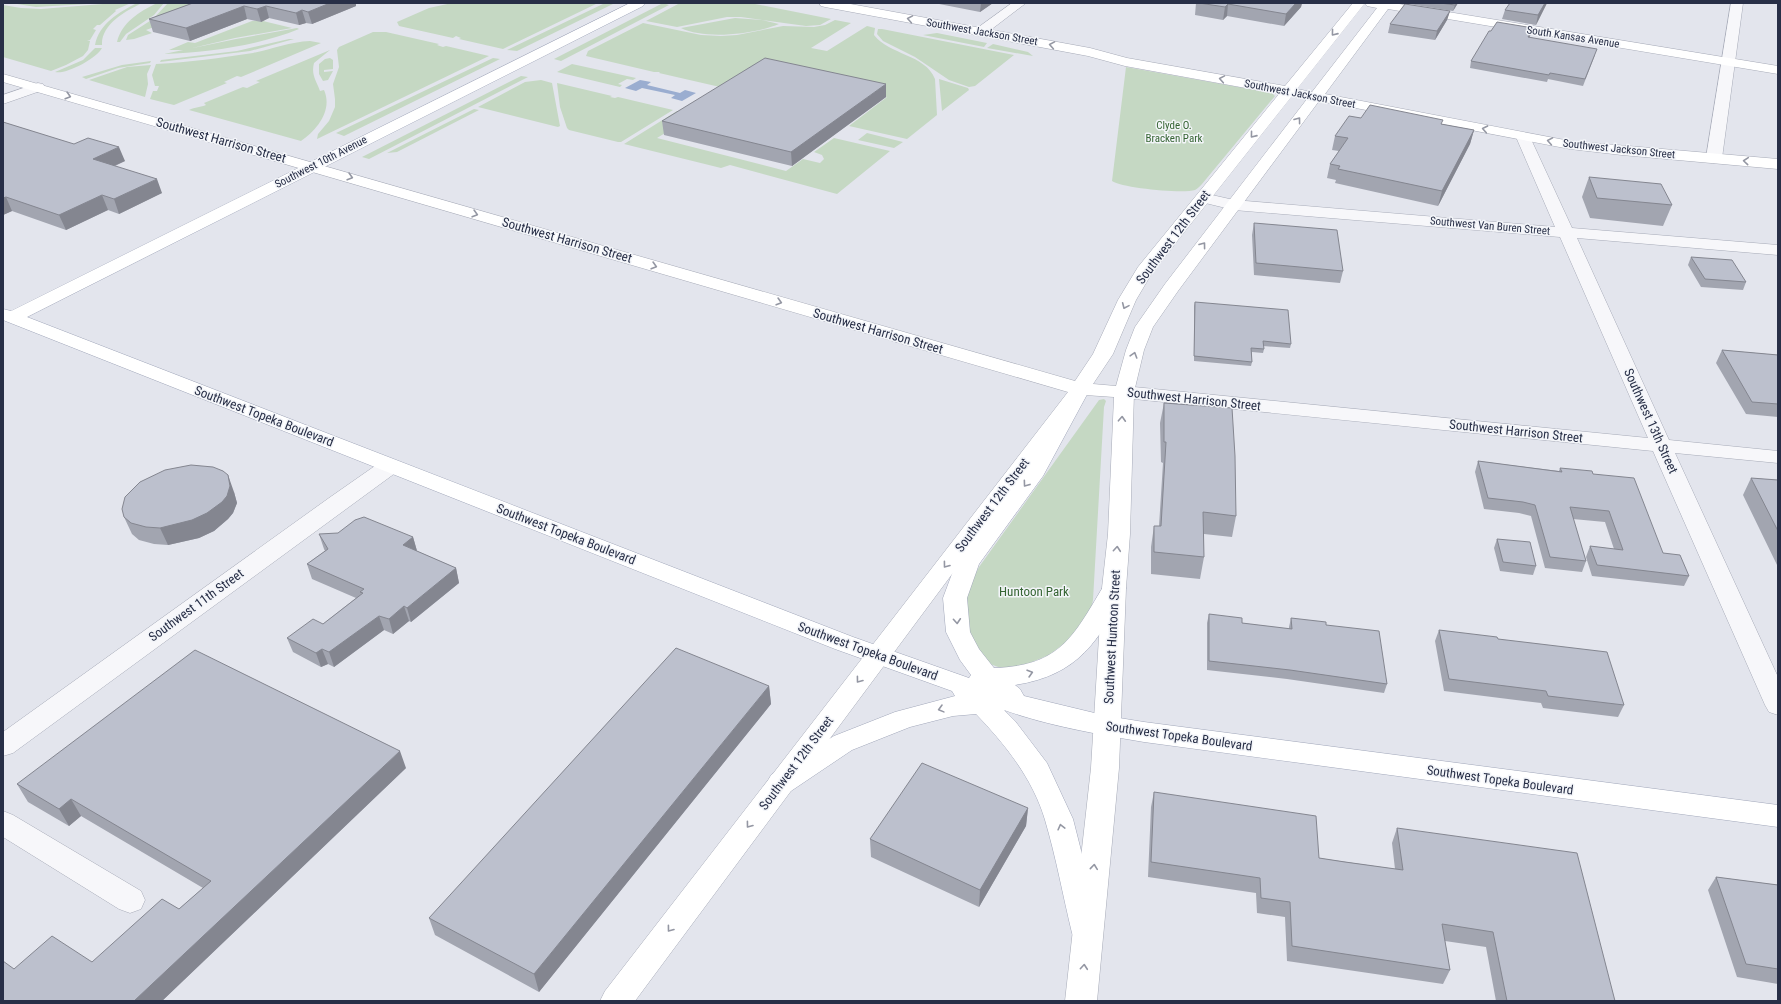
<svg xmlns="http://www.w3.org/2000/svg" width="1781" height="1004" font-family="'Roboto Condensed',sans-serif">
  <rect width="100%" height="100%" fill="#e3e5ed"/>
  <path fill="#c5d8c3" d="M11,3H104L36,7Z
    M115,3H131L115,10L116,11L100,25H97L93,29L96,30L90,40L87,41H90L88,50L83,56L66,65L51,71L3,57V5L21,8L41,9Z
    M137,3H142C126,11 101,24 102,45H95C99,24 119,12 137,3Z
    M157,3H164L154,15L126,34L120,42H117C122,22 139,12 157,3Z
    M168,3H185L203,9L146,30L152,33L134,39L126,40L128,35L153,19Z
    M452,3H598L503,49L459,39L461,38L456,36L453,38L399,26L397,22L429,8Z
    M605,3H615L517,51L507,50Z
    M663,3L669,5L561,61L554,59Z
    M680,3H750L831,19L820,25L806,26L741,17H727L677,27L646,21Z
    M735,18L762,20L779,24C755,34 705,40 681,28Z
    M835,20L851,23L811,48L827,51L867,26L875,28L874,35C889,55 925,54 935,79L937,115L907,139L849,126L887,97L766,71L720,87L659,73L660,72H654L586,56L588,51L643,23L701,35L721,36L737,35L783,26L814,27L825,25Z
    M252,21H263L292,28L235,38L184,50H169L188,42L195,43Z
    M297,28L299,29C257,46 209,52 164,54L236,39Z
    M878,29H882L1014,55L975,86L969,87L949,80L915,57L883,41L877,34Z
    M373,32H386L439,44L437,45L443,47L446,46L489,56L317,139L318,134L329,121L335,107V99L333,84L339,67L337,50L339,47Z
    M937,33L987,43L984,47L923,35Z
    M289,39H294L250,51L160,62L161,60L237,51Z
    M310,41L321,43L241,77L237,76L224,82L227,83L174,105L150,99L153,91H157L159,86H155L152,75L156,64C190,62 220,58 253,53C272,49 290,42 310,41Z
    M993,44L1028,52L1033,56L987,48Z
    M95,48H102C97,58 66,75 55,72L83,60Z
    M330,50L314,63C311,75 316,80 320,91L324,90C333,110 317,130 301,141L189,110C195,107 201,107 206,105L204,103L243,87L247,88L260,82L256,81Z
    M330,58L333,60V69L324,70V72L333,71L328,80L323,81L319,74V64L325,59Z
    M493,58L500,59L344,136L336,133Z
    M151,61L150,63L118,68L86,79L82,77L122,65Z
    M572,64L636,78L633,80L627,79L618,84L622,85L620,87L557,72Z
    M151,65L147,74L148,84L145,97L89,80L127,67Z
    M1126,67L1272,93L1275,96L1202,184C1200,186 1197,189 1195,190C1183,194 1122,188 1112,181Z
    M521,76L528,77L369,159L362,157Z
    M939,79L968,88L969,90L942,111Z
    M541,80L552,83L560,126L558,127L478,107L525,82Z
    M557,83L612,96L610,97L615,98L618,97L673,110L621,142H618L569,130L567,128L560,107Z
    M706,108L657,138L786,171L803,159L820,163L824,159L822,155L814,152L834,138L890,151L837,194L730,165L721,168L624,144L677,111L681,112Z
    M474,109L479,110L397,152L387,153Z
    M867,133L903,142L894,148L858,140Z
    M1104,399L1106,401L1104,407L1093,600L1090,615L1065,643L1049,655L1017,668H1001L990,664L981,657L968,628L965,606L969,586L979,567L1099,400Z"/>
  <path fill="#9aadd0" d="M640,80L651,82L647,85L680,93L685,90L696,93L682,101L671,98L675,95L642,88L636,91L625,88Z"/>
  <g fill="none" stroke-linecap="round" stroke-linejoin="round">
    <defs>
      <path id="street" d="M1012,3H1026L984,35H976L974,32L976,29Z
        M1731,3H1743L1722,158L1719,161L1714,163L1709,161L1706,158Z
        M38,83L43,84L45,87L43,90L3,104V95Z
        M1523,133L1528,134L1530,137L1572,228L1778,245V255L1577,238L1669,440L1778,451V463L1675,453L1778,677V715L1769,712L1765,705L1653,451L1124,398L1117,396L1114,392L1117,388L1124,386L1648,438L1560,237L1234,210L1197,201L1195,198L1197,195L1203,193L1234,200L1555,227L1516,137L1518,134Z
        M390,460L398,461L401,466L398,471L13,753L3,756V732L329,498L382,461Z
        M3,811L13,815L141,891L145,900L141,909L130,913L119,909L3,837Z"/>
      <path id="secondary" d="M819,3H845L1090,48L1127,58L1285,86L1353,3H1393L1778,66V74L1388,9L1325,94L1570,141L1778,159V169L1622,155L1570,149L1319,101L1178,291L1153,327L1144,350L1134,392L1130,534L1126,588L1119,768L1097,1001H1065L1091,768L1102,588L1108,534L1114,397L1085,395L635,1001H600L605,991L1068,392L3,82V74L1075,381L1093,354L1118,300L1138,267L1279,94L1125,66L1088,56L825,7L821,6ZM1365,3L1367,6L1377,8L1312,92L1297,89ZM1292,96L1307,99L1165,284L1135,327L1126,350L1116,386L1093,384L1113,354L1136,300L1152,273Z"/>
      <path id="primary" d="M630,3H645L643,6L27,317L853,637L969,678L971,675L960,660L946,632L943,598L956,563L1022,474L1073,385L1080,383L1087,385L1090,389L1043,476L979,564L967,598L970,632L979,649L994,668C1063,666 1074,634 1106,582L1114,580L1122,582L1126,588C1099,641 1079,675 1015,685L1020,689L1024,696L1107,716L1144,722L1778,805V827L1144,742C1097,734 1049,726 1004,710L1015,721L1047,763L1073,819L1102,933L1098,942L1087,946L1076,942L1072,933C1063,896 1056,857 1045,820C1033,779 1005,744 976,714L953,716L910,727L852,750L791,791L781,794L771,791L767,783L771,775L834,736L895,712L955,696L952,691L835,649L3,320V309L11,311Z"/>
    </defs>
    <use href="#street" stroke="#a7abb8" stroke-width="1"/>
    <use href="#secondary" stroke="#a7abb8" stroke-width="1"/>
    <use href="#primary" stroke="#a1a7ba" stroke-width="1"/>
    <use href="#street" fill="#f7f7fa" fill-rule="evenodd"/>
    <use href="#secondary" fill="#fff" fill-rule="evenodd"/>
    <use href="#primary" fill="#fff" fill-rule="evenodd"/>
  </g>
  <path fill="#a2a5b0" d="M193,3H356V6L312,24L306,23L299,25L269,18L261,22L247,19L190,41L153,32L149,19Z
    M934,3H993L980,12Z
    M1196,3H1302L1301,7L1284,26L1227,16L1223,20L1195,15Z
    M1409,3H1458L1453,11L1409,4Z
    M1547,3L1536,25L1502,19L1505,10Z
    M1450,11L1447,20L1435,40L1388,33L1390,24Z
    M1533,28L1529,37L1595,55L1583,86L1548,79L1547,82L1470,68L1471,61L1491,31Z
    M886,97L792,166L664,135L662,121Z
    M1361,118L1442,124L1474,130L1470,144L1438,206L1335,183L1336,180L1327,178L1330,164L1339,151L1332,150L1335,136Z
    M3,122L125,161L115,166L162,193L119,214L108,210L66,230L12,211L3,215Z
    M1589,177L1672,205L1663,226L1590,218L1582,197Z
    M1254,223L1343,271L1340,283L1254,275L1252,235Z
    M1691,257L1746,282L1743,290L1701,287L1688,265Z
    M1195,302L1291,344L1290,348L1263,346L1264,349L1263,353L1252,352V362L1251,366L1194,361V306Z
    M1722,350L1778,355V417L1746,414L1716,363Z
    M1164,403L1236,516L1232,537L1204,534V557L1200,579L1151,574V547L1154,526H1159L1163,463L1161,462L1160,423Z
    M1478,461L1559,471L1560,468L1593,474L1663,553L1689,576L1684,586L1592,576L1586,557L1590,546L1614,549L1605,522L1573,519L1586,561L1582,572L1545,568L1531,516L1519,513L1484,509L1475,472Z
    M1751,478L1778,480V567L1743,495Z
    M234,492L237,503L233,513L228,519L214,531L199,538L168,545L154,544L139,540L132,534L124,517Z
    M319,534L413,537L417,551L456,568L459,583L411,622L409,621L393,634L384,630L334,667L328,664L321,667L293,652L287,638L323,624L356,598L312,579L307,564L325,551L324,549Z
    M1497,539L1536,566L1533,575L1500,571L1494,548Z
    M1209,614L1242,623L1289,629V627L1291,618L1326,625L1387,684L1384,693L1287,679L1207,670V623Z
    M1439,630L1498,639L1624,705L1618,717L1543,708L1541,703L1444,691L1435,641Z
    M769,686L771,704L539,992L435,935L429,918Z
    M406,768L162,1001H3L14,969L92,962L179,909L203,888L81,816L69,826L28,802L17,784Z
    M1154,792L1319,858L1395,869L1392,843L1397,828L1615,1001H1496L1486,947L1445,941L1450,970L1443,984L1287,961L1285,917L1257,913L1256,893L1148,877L1151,807Z
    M1028,808L1026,826L979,907L871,857L870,839Z
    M1716,877L1778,885V984L1737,977L1708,890Z"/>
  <path fill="#848690" d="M330,3H356V6L312,24L308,12Z
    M981,3H993L980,12Z
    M1296,3H1302L1301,7L1284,26L1286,14Z
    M1456,3H1458L1453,11L1455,5Z
    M1545,3H1547L1536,25L1538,15Z
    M1228,4L1227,16L1223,20L1225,7Z
    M244,6L247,19L190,41L186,28Z
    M266,6L269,18L261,22L257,9Z
    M302,10L306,23L299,25L296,13Z
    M1450,11L1447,20L1435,40L1437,31Z
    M1533,28L1531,34L1526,44L1528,37Z
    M886,84V97L792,166L791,152Z
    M1474,130L1470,144L1438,206L1442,191Z
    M119,147L125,161L98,173L93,159Z
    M157,179L162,193L119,214L114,199Z
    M102,195L108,210L66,230L59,215Z
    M6,197L12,211L3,215V198Z
    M228,475L234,492L237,503L233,513L228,519L214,531L199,538L168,545L160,528Z
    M413,537L417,551L403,545Z
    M456,568L459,583L411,622L407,608Z
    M404,606L409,621L393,634L389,619Z
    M379,616L384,630L334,667L329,652Z
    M322,649L328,664L321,667L316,653Z
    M769,686L771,704L539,992L534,974Z
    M400,751L406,768L162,1001H134Z
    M71,799L81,816L69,826L59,809Z
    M1028,808L1026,826L979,907L980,890Z"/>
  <path fill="#bcc0cd" stroke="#848690" d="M193,3H330L308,12L302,10L296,13L266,6L257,9L244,6L186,28L149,19Z
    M1199,3H1296L1286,14L1228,4L1225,7Z
    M1440,3H1456L1455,5Z
    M1510,3H1545L1538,15L1505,10Z
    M1405,4L1450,11L1437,31L1390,24Z
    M1497,22L1533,28L1528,37L1597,49L1585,79L1550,73L1549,75L1471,61L1489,31H1491Z
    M765,58L886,84L791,152L662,121Z
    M1370,105L1443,120L1441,124L1474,130L1442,191L1338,169L1340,166L1330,164L1348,138L1335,136L1349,116L1361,118Z
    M3,122L74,144L88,138L119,147L93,159L157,179L114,199L102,195L59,215L6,197L3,198Z
    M1589,177L1661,184L1672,205L1597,198Z
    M1254,223L1337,230L1343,271L1256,263Z
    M1691,257L1732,260L1746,282L1705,279Z
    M1195,302L1288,310L1291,344L1263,341L1264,349L1251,348L1252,362L1194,356Z
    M1722,350L1778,355V404L1752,402Z
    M1164,403L1232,408L1235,456L1236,516L1203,512L1204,557L1154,552V526H1161L1166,442H1164Z
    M1478,461L1562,472L1560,468L1592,471L1593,474L1634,478L1663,553L1680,555L1689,576L1597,565L1590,546L1623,550L1609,511L1570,507L1586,561L1550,557L1535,505L1523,502L1488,498Z
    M191,465L213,467L223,471L228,475L230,486L227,496L222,502L207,513L192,520L160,528L146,527L131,523L124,517L122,509L125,497L140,482L165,470Z
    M1751,478L1778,480V531Z
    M364,517L413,537L403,545L456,568L407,608L404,606L389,619L379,616L329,652L322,649L316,653L287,638L313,619L323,624L363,593L360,592L364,589L307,564L328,549L319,534L338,533L355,520Z
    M1497,539L1530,542L1536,566L1503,562Z
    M1209,614L1242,618V623L1292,629L1291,618L1326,622V625L1379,631L1387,684L1290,670L1209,661Z
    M1439,630L1497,637L1498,639L1607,652L1624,705L1548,696L1546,691L1449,679Z
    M676,648L769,686L534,974L429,918Z
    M195,650L400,751L134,1001H3V961L14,969L52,936L92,962L162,899L179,909L211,881L71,799L59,809L17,784Z
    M922,763L1028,808L980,890L870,839Z
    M1154,792L1316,816L1319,858L1345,862L1403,870L1397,828L1577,853L1615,1001H1507L1493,932L1442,924L1450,970L1292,946L1290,902L1261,898L1260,878L1151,862Z
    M1716,877L1778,885V969L1746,964Z"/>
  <defs><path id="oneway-chevron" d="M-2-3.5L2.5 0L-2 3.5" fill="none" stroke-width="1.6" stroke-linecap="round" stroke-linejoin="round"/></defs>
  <g stroke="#9497a3">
    <use href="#oneway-chevron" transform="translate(910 19) rotate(-170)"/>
    <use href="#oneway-chevron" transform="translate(1334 33) rotate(129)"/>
    <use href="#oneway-chevron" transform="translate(1052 45) rotate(-170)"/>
    <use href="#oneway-chevron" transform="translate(1222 79) rotate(-170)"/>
    <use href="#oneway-chevron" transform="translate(68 96) rotate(16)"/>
    <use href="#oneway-chevron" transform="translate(1298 120) rotate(-53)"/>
    <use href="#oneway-chevron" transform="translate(1485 129) rotate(-169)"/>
    <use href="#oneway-chevron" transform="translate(1253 135) rotate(129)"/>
    <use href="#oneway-chevron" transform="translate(1550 141) rotate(-170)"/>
    <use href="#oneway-chevron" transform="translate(1746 161) rotate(-175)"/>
    <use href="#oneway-chevron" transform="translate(350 177) rotate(16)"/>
    <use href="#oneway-chevron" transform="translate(475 214) rotate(16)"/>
    <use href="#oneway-chevron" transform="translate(1203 245) rotate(-53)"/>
    <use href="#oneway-chevron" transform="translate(654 266) rotate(16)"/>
    <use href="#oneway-chevron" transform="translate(779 302) rotate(16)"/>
    <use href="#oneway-chevron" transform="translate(1125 306) rotate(114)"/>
    <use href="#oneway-chevron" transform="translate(1134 355) rotate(-73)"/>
    <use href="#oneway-chevron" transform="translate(1122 419) rotate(-87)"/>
    <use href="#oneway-chevron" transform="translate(1026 484) rotate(126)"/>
    <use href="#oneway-chevron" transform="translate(1117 549) rotate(-85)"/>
    <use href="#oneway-chevron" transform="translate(946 565) rotate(127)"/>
    <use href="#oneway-chevron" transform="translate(957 621) rotate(86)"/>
    <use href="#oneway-chevron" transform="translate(1030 673) rotate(-16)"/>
    <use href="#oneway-chevron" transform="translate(859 680) rotate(127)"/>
    <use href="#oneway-chevron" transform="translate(941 709) rotate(165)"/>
    <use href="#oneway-chevron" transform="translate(749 825) rotate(127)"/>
    <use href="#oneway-chevron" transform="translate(1061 827) rotate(-104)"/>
    <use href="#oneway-chevron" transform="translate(1094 867) rotate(-84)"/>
    <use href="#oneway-chevron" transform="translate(670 929) rotate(127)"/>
    <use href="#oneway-chevron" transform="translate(1084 967) rotate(-85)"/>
  </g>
  <g text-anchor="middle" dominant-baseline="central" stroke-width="3" stroke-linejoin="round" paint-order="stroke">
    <g font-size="11" fill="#282f47" stroke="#f3f5f9">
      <text transform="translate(982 32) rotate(10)">Southwest Jackson Street</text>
      <text transform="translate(1573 37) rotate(9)">South Kansas Avenue</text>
      <text transform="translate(1300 94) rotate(11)">Southwest Jackson Street</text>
      <text transform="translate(1619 149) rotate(6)">Southwest Jackson Street</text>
      <text transform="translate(321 162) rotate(-27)">Southwest 10th Avenue</text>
      <text transform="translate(1490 226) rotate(5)">Southwest Van Buren Street</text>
    </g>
    <g font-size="11" fill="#366534" stroke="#f3f5f9">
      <text x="1174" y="125">Clyde O.<tspan x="1174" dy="13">Bracken Park</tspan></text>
    </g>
    <g font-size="13" fill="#282f47" stroke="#f3f5f9">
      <text transform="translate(221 140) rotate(16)">Southwest Harrison Street</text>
      <text transform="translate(1173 237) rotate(-53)">Southwest 12th Street</text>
      <text transform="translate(567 240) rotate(16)">Southwest Harrison Street</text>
      <text transform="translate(878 331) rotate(16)">Southwest Harrison Street</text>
      <text transform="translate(1194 399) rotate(6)">Southwest Harrison Street</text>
      <text transform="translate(264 416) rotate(21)">Southwest Topeka Boulevard</text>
      <text transform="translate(1651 421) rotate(66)">Southwest 13th Street</text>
      <text transform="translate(1516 431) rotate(6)">Southwest Harrison Street</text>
      <text transform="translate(992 505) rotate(-53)">Southwest 12th Street</text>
      <text transform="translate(566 534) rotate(21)">Southwest Topeka Boulevard</text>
      <text transform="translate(196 605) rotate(-36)">Southwest 11th Street</text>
      <text transform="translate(1112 637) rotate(-87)">Southwest Huntoon Street</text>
      <text transform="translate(868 651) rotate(20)">Southwest Topeka Boulevard</text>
      <text transform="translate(1179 736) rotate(8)">Southwest Topeka Boulevard</text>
      <text transform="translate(796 763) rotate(-53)">Southwest 12th Street</text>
      <text transform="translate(1500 780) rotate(8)">Southwest Topeka Boulevard</text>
    </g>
    <g font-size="13" fill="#366534" stroke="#f3f5f9">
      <text x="1034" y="591">Huntoon Park</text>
    </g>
  </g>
  <rect width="1781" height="1004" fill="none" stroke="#282f47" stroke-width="8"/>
</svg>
